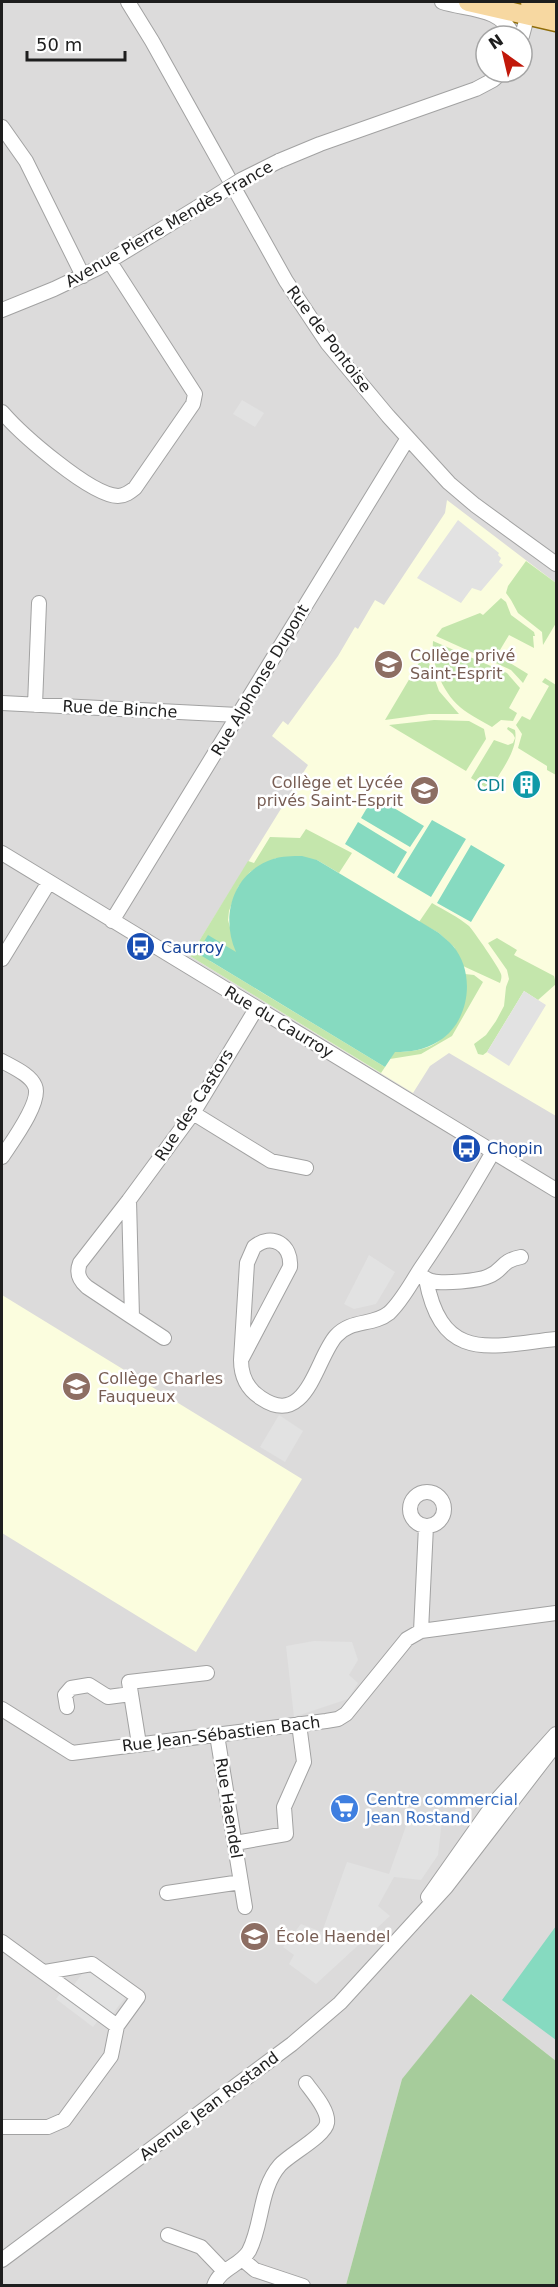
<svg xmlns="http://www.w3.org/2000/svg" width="558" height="2287" font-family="'DejaVu Sans',sans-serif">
  <rect width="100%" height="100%" fill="#eeece4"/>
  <path fill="#dcdbdb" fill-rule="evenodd" d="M2,2H556V2061L472,1994L402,2079L346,2285L2,2286ZM486,36H522V72H486Z"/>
  <path fill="#fbfdde" d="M447,500L556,583V1116L449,1053L430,1066L413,1093L190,956L308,765L272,736L283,721L288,725L338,656L355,627L358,629L375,600L384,605L445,513Z
    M2,1295L302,1479L196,1652L2,1533Z"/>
  <path fill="#c4e6ac" d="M526,561L556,583V623L543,645L542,632L518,613L511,600L506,593L508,586Z
    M501,598L506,602L511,615L534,632L535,636H533L534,648L509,635L497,655L528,674L523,683L511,670L436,636L442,628L480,613L483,615Z
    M433,641L507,673L520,688L509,708L517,713L513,721L501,720L492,727C484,722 475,718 468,713C445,699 431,667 433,641Z
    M423,656L427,657L439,691L459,714H429L385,720Z
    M545,678L556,685V775L547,770V766L518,748L522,734L516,725L522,716L530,720L549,686L542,682Z
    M434,720L469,721L484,729L486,739L466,771L389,725Z
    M508,727L515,730C519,750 499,773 490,790L471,778L494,740L508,745L513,743L515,738L513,734L507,729Z
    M306,829L352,853L339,873L317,860L276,858L250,872L238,887L229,911L228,920L237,953L210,961L385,1067L381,1073L190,956L248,861L254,863L270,837L300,838Z
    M432,903C444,910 458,917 469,926C473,930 500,969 501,974C502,977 501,980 500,983L463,966L454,947L439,933L419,922Z
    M497,938L517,950L514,955L554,976L556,984L538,1000L524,991L487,1052L483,1055L478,1054L474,1044L486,1035L496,1021L504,1006L506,987L509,979L507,970L488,943Z
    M465,974L474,975L483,982L452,1036L421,1054L390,1059L394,1052C430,1052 447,1043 460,1010C465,996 467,988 465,974Z"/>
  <path fill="#a6cc9b" d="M471,1994L556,2061V2285H346L402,2079Z"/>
  <path fill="#86dac0" d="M374,796L424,826L410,847L361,818Z
    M432,820L466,839L431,897L397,877Z
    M358,822L407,852L394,874L345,844Z
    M471,845L505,865L471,922L437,903Z
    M302,856L317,860L439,933C443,937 449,941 453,946C476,973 470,1022 439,1041C425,1050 410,1052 395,1052L385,1067L197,953L208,935L236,952C220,916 233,872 273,859C282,856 292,856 302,856Z
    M556,1926V2040L502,2000Z"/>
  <path fill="#e2e2e2" d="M242,400L264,413L255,427L233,414Z
    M458,520L499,553L498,555L501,558L499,562L503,565L481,591L472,588L461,603L417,578Z
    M524,991L546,1005L509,1066L487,1052Z
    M369,1255L395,1272L376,1304L354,1309L344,1304Z
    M279,1415L303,1431L285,1462L260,1447Z
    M314,1641L352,1642L358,1660L349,1675L358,1683L348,1699L294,1717L286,1646Z
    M411,1812L442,1820L438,1855L421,1880L394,1877L378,1906L390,1916L316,1984L289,1964L294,1955L283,1947L301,1924L322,1932L347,1862L389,1874Z
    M91,1962L130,1991L108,2020L102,2015L93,2027L56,1999L65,1987L70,1990Z"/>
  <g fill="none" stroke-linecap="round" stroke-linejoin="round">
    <defs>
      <path id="minor" d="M128,2L152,41L286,281L328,344L388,416L449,483L475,505L556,564
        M442,2C467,10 502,7 513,36
        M522,36L530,6
        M2,127L26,161L83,276
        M279,161L320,144L476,89L493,80L502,72
        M2,310L54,289L98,268L198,207
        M2,412C21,434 90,495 118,496C125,496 130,492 135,488L193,404L195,394L110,262
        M2,703L238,715
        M35,705L39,603
        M2,853L556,1190
        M112,921L408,438
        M2,959L49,882
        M2,1061C12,1067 30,1074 35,1086C42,1102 11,1143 2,1157
        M193,1113L271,1161L306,1168
        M129,1200L80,1263C76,1273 79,1280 87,1287L132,1317
        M419,1274C423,1277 427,1280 432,1281C443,1284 479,1281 489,1276C504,1270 500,1261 521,1257
        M426,1279C442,1364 490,1346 556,1339
        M164,1338L132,1317L129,1200L193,1113L256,1009
        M241,1360L290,1267C292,1245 272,1232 254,1247L247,1263L241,1360C241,1376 247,1389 261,1398C307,1429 316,1358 336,1336C351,1319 373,1326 389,1313C402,1301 411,1283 421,1268C447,1230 470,1192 493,1152
        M410 1509a17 17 0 1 1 34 0a17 17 0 1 1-34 0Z
        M421,1631L426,1526
        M131,1694L139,1744
        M67,1707L65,1695L71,1688L89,1685L108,1697L131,1694L129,1682L207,1673
        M2,1709L72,1753L326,1721L338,1719L346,1714L407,1639L421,1631L556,1613
        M217,1735L245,1907
        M235,1843L286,1834L284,1807L304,1762L299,1724
        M167,1893L241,1882
        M428,1897L495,1802L556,1734
        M2,1942L117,2026
        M2,2127H48L64,2120L111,2056L117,2026L138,1997L92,1964L45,1972
        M168,2235L201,2247L224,2271
        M242,2259L255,2270L303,2286
        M2,2260L292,2044L340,2003L446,1887L556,1744
        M214,2286C220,2268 240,2266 249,2251C263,2224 259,2189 280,2165C290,2154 325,2136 327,2123C329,2110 313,2093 306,2083"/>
      <path id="major" d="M468,2L556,22
        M530,2L556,6"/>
    </defs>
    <use href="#minor" stroke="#a2a2a2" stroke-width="16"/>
    <use href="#major" stroke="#906d08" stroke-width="21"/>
    <use href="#minor" stroke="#fff" stroke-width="14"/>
    <use href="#major" stroke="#f7d8a1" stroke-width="18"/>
    <defs>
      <path id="minor-bridge" d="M198,207L241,180L279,161"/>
    </defs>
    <use href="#minor-bridge" stroke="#a2a2a2" stroke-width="16" stroke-linecap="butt"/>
    <use href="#minor-bridge" stroke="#fff" stroke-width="14"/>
  </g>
  <defs>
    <symbol id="school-disc" viewBox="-11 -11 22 22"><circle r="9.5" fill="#8d6e63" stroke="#fff"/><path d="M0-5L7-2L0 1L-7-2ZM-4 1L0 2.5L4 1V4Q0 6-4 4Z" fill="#fff"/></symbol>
    <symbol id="building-disc" viewBox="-11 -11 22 22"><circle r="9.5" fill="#0f9aa8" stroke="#fff"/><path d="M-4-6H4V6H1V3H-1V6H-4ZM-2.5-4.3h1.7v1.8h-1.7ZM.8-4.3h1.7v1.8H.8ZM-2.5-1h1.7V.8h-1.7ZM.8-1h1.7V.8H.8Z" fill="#fff"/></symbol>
    <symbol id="bus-disc" viewBox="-11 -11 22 22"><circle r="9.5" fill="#1a4fb4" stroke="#fff"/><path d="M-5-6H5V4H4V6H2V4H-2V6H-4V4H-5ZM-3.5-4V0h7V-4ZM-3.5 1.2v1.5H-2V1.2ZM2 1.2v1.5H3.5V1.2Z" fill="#fff"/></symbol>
    <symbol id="supermarket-disc" viewBox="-11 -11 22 22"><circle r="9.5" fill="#3f7fe0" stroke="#fff"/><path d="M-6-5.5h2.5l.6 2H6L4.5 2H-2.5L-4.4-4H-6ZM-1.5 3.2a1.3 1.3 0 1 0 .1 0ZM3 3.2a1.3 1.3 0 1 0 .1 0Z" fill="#fff"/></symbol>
  </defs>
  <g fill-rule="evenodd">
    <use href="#school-disc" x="372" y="648" width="33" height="33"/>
    <use href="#building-disc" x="510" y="768" width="33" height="33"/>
    <use href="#school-disc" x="408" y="774" width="33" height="33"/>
    <use href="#bus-disc" x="124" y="930" width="33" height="33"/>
    <use href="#bus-disc" x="450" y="1132" width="33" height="33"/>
    <use href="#school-disc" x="60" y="1370" width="33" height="33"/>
    <use href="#supermarket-disc" x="328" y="1792" width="33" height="33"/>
    <use href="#school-disc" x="238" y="1920" width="33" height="33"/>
  </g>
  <g text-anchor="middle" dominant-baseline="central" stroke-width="5" stroke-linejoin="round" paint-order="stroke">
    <g font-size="16" fill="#1e1e1e" stroke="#fff">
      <text transform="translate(169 224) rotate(-30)">Avenue Pierre Mendès France</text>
      <text transform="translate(329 339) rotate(53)">Rue de Pontoise</text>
      <text transform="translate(260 680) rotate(-59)">Rue Alphonse Dupont</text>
      <text transform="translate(120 709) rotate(3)">Rue de Binche</text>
      <text transform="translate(279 1022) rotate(31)">Rue du Caurroy</text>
      <text transform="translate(194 1105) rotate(-57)">Rue des Castors</text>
      <text transform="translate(221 1734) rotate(-7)">Rue Jean-Sébastien Bach</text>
      <text transform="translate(229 1808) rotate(81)">Rue Haendel</text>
      <text transform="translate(209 2106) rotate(-37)">Avenue Jean Rostand</text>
    </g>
    <g font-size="16" fill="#785e54" stroke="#fff" text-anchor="start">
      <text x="410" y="655">Collège privé<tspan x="410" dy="18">Saint-Esprit</tspan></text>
      <text x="403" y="782" text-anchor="end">Collège et Lycée<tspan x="403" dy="18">privés Saint-Esprit</tspan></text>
      <text x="98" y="1378">Collège Charles<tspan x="98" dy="18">Fauqueux</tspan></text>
      <text x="276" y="1936">École Haendel</text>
    </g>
    <g font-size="16" fill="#0d838f" stroke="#fff" text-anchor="end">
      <text x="505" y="785">CDI</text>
    </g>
    <g font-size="16" fill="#164399" stroke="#fff" text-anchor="start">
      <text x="161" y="947">Caurroy</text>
      <text x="487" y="1148">Chopin</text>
    </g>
    <g font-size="16" fill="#366cbe" stroke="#fff" text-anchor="start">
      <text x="366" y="1799">Centre commercial<tspan x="366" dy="18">Jean Rostand</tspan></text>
    </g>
  </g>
  <rect width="558" height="2287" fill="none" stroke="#1e1e1e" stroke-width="6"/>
  <g transform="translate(504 54) rotate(326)"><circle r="28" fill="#ffffff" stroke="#a5a5a5" stroke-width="1.5"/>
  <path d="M0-4.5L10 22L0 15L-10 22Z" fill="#c1180a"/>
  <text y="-9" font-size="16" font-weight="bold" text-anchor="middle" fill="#1e1e1e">N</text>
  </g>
  <path d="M27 51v9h98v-9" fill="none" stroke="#1e1e1e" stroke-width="3"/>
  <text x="36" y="51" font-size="18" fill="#1e1e1e" stroke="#ffffff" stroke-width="4.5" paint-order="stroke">50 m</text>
</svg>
